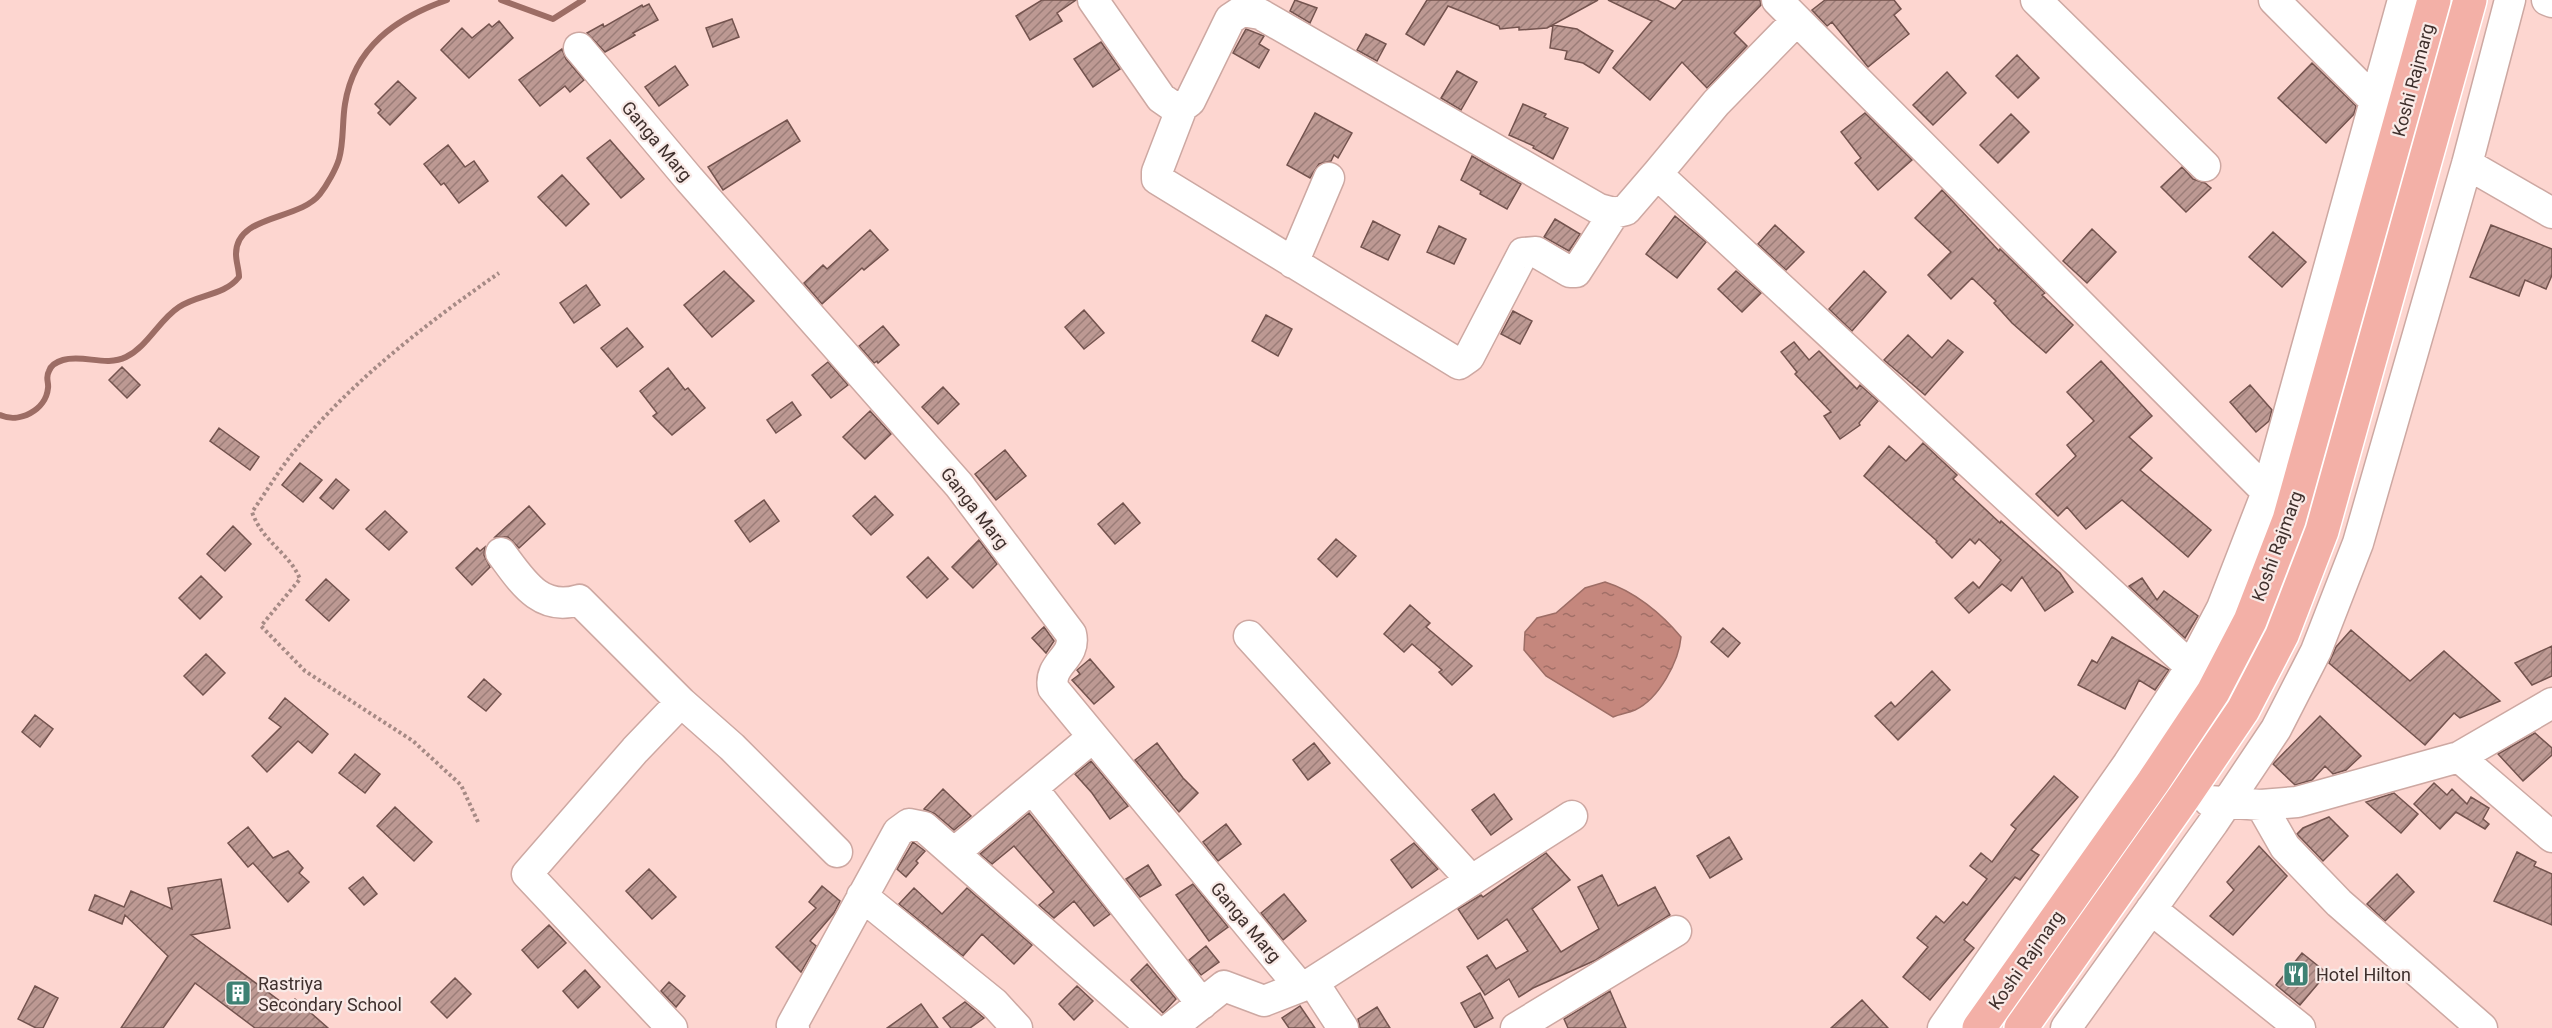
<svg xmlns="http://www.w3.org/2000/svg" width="2552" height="1028" font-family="Roboto,sans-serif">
  <defs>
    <pattern id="water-ripples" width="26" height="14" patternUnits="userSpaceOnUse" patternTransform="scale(1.5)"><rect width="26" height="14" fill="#c5877d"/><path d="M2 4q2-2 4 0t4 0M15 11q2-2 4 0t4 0" fill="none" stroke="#a16f67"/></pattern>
    <pattern id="building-hatch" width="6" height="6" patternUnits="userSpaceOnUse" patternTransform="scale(1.5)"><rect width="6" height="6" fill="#bd9993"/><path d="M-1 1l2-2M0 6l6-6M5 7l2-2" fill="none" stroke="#9b7d78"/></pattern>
  </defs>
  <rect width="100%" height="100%" fill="#fdd6d0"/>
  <path fill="url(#water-ripples)" stroke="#9d6d65" stroke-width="1.5" d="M1605,582C1634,591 1661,613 1681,637C1679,661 1659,699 1635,710C1628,713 1620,714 1613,717L1546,676L1524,650L1525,632L1537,618L1556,613L1585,588Z"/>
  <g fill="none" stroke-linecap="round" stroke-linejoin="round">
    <path stroke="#9d6d65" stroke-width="6" d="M501,0L553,19L583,0
      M0,415C19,424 46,410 48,388C49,382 45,378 49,371C51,365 56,362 63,360C83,354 106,367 126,357C148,346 159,320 179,307C199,294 224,296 239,277C239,269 236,262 236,254C236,214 299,221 320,194C327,185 336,169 339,159C344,142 342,122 345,104C354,47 396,18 447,0"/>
  </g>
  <path fill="url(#building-hatch)" stroke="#73534e" stroke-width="1.5" d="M1042,0H1076L1057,13L1062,21L1030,40L1016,16Z
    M1295,0L1317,8L1310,23L1290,11Z
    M1427,0H1598L1547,28L1519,30V27L1500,29L1499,26L1448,6L1424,45L1406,34Z
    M1608,0H1657L1675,9L1683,0H1760L1761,5L1734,33L1747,46L1707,88L1682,62L1650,100L1613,68L1652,21Z
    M1825,0H1894L1901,9L1894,15L1909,34L1868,67L1832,22L1827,26L1812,10Z
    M649,4L658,20L633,33L635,35L605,52L587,33L603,24L604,27L642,5L643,7Z
    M732,19L739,37L713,47L706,28Z
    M499,21L513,38L469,78L441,50L462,28L472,38L489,24L492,27Z
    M1553,25L1577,29L1613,51L1599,73L1583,63L1565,59L1567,51L1550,48Z
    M1246,29L1264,36L1259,44L1269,50L1259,68L1233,53Z
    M1366,34L1386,44L1377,61L1357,50Z
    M1101,42L1120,69L1093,87L1074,59Z
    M562,49L566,59L584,80L570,92L565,86L540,106L519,80Z
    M2017,55L2039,78L2018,98L1996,76Z
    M2312,63L2356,106L2354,114L2326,143L2278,98Z
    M675,66L688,85L659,106L645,87Z
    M1457,71L1477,82L1461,110L1441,98Z
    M1947,72L1966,93L1933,125L1913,105Z
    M398,81L416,98L390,125L378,113L381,110L375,104Z
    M1523,104L1546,114L1544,117L1568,128L1553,159L1533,148L1534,146L1509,135Z
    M1315,113L1352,133L1338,158L1334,155L1331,161L1319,164L1310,178L1287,165Z
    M1865,113L1912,160L1878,190L1855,163L1861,158L1841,132Z
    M2011,114L2029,132L1998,163L1980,145Z
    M787,120L800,141L723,190L708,167Z
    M610,140L644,179L621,198L587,158Z
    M448,145L465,167L474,161L488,181L459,203L444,183L441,185L424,164Z
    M1472,156L1521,184L1507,209L1480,194L1481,191L1461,180Z
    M2182,167L2193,179L2205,183L2211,188L2186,212L2161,187Z
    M562,175L589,204L566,226L538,197Z
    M1942,190L1999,251L2000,249L2045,293L2042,295L2073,325L2046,353L2012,323L1994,303L1996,301L1972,278L1951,299L1928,275L1951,252L1915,218Z
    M1675,216L1706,242L1677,278L1646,254Z
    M1555,219L1580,234L1569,251L1544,237Z
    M1373,221L1400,235L1388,260L1361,247Z
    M1775,225L1804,252L1786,270L1758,244Z
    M2491,225L2552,249V275L2546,289L2525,280L2519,296L2470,277Z
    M1439,226L1466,239L1454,264L1427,252Z
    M2092,229L2116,252L2087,283L2063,261Z
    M870,230L888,250L864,270L862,268L822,304L804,283L823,265L827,269Z
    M2273,232L2306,262L2282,287L2249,257Z
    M724,271L754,301L712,337L684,305Z
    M1736,271L1761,293L1742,312L1718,289Z
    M1864,271L1886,292L1852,331L1829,309Z
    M586,285L600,305L574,323L560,303Z
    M1084,310L1104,333L1084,349L1065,327Z
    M1513,311L1532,321L1520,344L1501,334Z
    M1266,315L1292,329L1278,356L1252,341Z
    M883,326L899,345L878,363L877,361L874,363L859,346Z
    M627,328L643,347L617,367L601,348Z
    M1908,335L1932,358L1948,340L1963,352L1925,395L1884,360Z
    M1794,342L1809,360L1819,351L1857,389L1860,385L1878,401L1859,423L1860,425L1840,439L1824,416L1831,412L1795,374L1797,372L1781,352Z
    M2101,361L2152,416L2129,437L2152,458L2140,470L2211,530L2188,557L2122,500L2086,529L2067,507L2058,516L2036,494L2076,456L2067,445L2094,421L2067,392Z
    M828,362L848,385L831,398L812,375Z
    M122,367L140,385L127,398L109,380Z
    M668,368L685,390L688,388L705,408L672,435L653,416L657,413L640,391Z
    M2250,385L2272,410L2269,421L2256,432L2230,402Z
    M943,387L959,404L938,424L922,407Z
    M792,402L801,415L776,433L767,420Z
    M870,411L891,434L865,459L843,437Z
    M219,428L259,457L250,470L210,441Z
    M1923,443L1957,475L1953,479L2000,523L2001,521L2060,573L2073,592L2045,611L2022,577L2011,591L2002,584L1969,613L1955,598L1973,582L1979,588L2001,560L1979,539L1975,544L1970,539L1952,558L1936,542L1937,541L1864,476L1889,446L1906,461Z
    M1005,450L1026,476L996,500L975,474Z
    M300,463L322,480L303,502L282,485Z
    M336,479L349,490L333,509L320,498Z
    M875,496L893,515L871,535L853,516Z
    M764,500L779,521L750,542L735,521Z
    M1123,503L1140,523L1115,544L1098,524Z
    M529,506L545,524L519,548L508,537H495Z
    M385,511L407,532L389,550L366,529Z
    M233,526L251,544L225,571L207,554Z
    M1336,539L1356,556L1337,577L1318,559Z
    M979,540L997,564L973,588L952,567Z
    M485,547L484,555L490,567L472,585L456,568L477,548L480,551Z
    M928,557L948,579L927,598L907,577Z
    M201,576L222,597L200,619L179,598Z
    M2142,578L2157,600L2164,591L2198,616L2185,638L2129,586Z
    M326,579L349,600L329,621L306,600Z
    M1410,605L1430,623L1426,627L1472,666L1452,685L1439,672L1442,670L1412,644L1404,652L1384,634Z
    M1044,627L1054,641L1046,653L1032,638Z
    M1723,628L1740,643L1728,657L1711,642Z
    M2351,630L2410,681L2444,651L2500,701L2460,718L2454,713L2425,745L2329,663L2336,647Z
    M2112,637L2169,670L2155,690L2139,680L2125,709L2078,685L2092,660L2097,663Z
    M2552,646V676L2532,685L2515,663Z
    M206,654L225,673L203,695L184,676Z
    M1090,659L1114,687L1094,704L1072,680L1080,674L1077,670Z
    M1932,671L1950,690L1898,740L1875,716L1891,702L1895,707Z
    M484,679L501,694L486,711L468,697Z
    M285,698L328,734L312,753L298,741L267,772L252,756L281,727L269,718Z
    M35,715L53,729L40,747L22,732Z
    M2320,716L2361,756L2346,770L2333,774L2325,766L2312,780L2295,785L2273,764Z
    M2535,733L2552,748V755L2523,781L2498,754Z
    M1157,743L1183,778L1198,793L1179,812L1135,760Z
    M1314,743L1330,763L1308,780L1293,760Z
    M355,754L380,774L365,793L339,773Z
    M1091,761L1128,806L1110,819L1092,793L1075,774Z
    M2054,776L2078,797L2031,850L2039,855L2020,880L2015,877L1964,940L1974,948L1930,1000L1903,977L1928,947L1917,938L1936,916L1944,923L1963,902L1967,905L1987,879L1970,866L1981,853L1992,862L2016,829L2011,825Z
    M2434,783L2447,795L2452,789L2467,804L2471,797L2489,808L2483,819L2489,824L2485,829L2456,812L2440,829L2414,804Z
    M943,789L971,816L954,830L935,814L924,809Z
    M2394,793L2418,814L2401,833L2366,802Z
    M1494,794L1512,819L1491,835L1472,810Z
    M395,807L432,842L414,861L377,826Z
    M1029,813L1110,914L1094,926L1074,901L1054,918L1039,905L1054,892L1014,846L992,864L980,854Z
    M2329,817L2348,836L2323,861L2297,834L2303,828Z
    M1226,824L1241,844L1218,861L1203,842Z
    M248,827L273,858L288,851L303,868L299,873L309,882L288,902L253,863L248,867L228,843Z
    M1729,837L1742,859L1710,878L1697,856Z
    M913,842L925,851L916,861L918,863L906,877L897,869Z
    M1414,843L1438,869L1412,888L1391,860Z
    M2259,846L2287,876L2233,935L2210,916L2234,890L2227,882Z
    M2517,852L2536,862L2534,866L2552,874V925L2494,901Z
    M1546,853L1570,880L1532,909L1561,952L1599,929L1578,887L1602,875L1618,906L1655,887L1670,915L1596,960L1533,988L1519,997L1509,979L1485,995L1467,967L1487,955L1496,969L1528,951L1507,919L1478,939L1458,909L1481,895L1483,897Z
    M1148,865L1161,885L1140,897L1126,879Z
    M649,869L676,897L652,919L626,891Z
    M2397,874L2414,892L2385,921L2367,904Z
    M363,877L377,894L364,905L349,888Z
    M221,879L230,928L191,935L288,1007L295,999L328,1028H255L195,983L163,1028H121L168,956L125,915L122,924L89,910L95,895L124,907L131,891L172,909L168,888Z
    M1193,884L1228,927L1209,941L1176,895Z
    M822,886L840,901L834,913L810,941L816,946L801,972L776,947L816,908L809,902Z
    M914,888L942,914L967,888L1032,945L1014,964L982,934L963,956L899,904Z
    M1284,894L1306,921L1283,940L1261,913Z
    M549,925L566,943L538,968L522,950Z
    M1206,946L1219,962L1201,975L1189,960Z
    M2302,953L2327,973L2300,1005L2276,985Z
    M1147,964L1176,999L1163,1013L1131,980Z
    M585,970L600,987L578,1008L563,991Z
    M455,978L471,994L447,1018L431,1002Z
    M669,982L685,996L676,1007L661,991Z
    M35,986L58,998L43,1028H36L18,1019Z
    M1077,986L1093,1001L1074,1020L1059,1004Z
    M1610,991L1626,1028H1568L1564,1019Z
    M1480,993L1493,1018L1475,1028L1461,1003Z
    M1862,1000L1888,1028H1831Z
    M965,1002L984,1018L970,1028H951L943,1018Z
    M921,1004L938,1028H887Z
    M1300,1006L1315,1028H1289L1282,1018Z
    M1377,1007L1390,1028H1360L1358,1019Z"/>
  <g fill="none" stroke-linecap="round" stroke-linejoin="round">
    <defs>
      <path id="minor" d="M1093,0L1161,98L1171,105L1182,107L1190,101L1230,19L1242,11L1260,14L1599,209L1614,213L1626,210L1657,174
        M1777,0L2267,492
        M2036,0L2205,166
        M2274,0L2376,102
        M2547,0L2552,2
        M1797,20L1716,103L1657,174L2191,667
        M579,48L689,179L959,485L1071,634C1077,658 1048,663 1053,688L1300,987
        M1182,107L1157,172V179L1459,364L1469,357L1523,253L1536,252L1570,272H1576L1614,213
        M2467,164L2552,213
        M1293,263L1329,178
        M501,553C522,581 540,612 579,600L681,702
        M1249,636L1471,880
        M2459,757L2552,837
        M1032,788L1202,1004
        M2209,801L2261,805L2297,802L2459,757L2552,703
        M2261,805L2285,847L2339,903L2482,1028
        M954,853L1093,737
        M862,896L994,1003L1017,1028
        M2151,909L2300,1028
        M1313,982L1343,1028
        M672,1028L527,874L635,750L681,702L732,747L837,852
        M794,1028L792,1025L898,832L909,824L924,827L1152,1028
        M1171,1028L1224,986L1264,1001L1313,982L1572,816
        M1516,1028L1676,931
        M1943,1028L2128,764L2191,667L2222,608L2267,492L2403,0
        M2066,1028L2213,823L2276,729L2316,651L2358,543L2467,164L2510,0"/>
      <path id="major" d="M1979,1028L2153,782L2213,692L2250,621L2289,520L2434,0
        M2021,1028L2184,797L2243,710L2282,635L2322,531L2470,0"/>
    </defs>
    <use href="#minor" stroke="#cda8a2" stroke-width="33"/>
    <use href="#major" stroke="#fff" stroke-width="36"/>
    <path stroke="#a68a85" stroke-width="4" stroke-dasharray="3 3" stroke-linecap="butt" d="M478,822L461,785L413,741L305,671L261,626L300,579C289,552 263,543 252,512C267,491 280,468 297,448C353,380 427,323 499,273"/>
    <use href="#minor" stroke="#fff" stroke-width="30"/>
    <use href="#major" stroke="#f3b0a7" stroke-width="33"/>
  </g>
  <defs>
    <symbol id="restaurant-square" viewBox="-11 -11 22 22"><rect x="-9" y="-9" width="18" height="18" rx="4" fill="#3e8173" stroke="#f9eae7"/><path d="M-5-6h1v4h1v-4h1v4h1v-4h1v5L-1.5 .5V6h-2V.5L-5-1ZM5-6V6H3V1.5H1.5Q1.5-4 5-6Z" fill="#fff"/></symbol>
    <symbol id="building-square" viewBox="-11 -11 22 22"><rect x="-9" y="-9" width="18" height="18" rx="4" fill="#3e8173" stroke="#f9eae7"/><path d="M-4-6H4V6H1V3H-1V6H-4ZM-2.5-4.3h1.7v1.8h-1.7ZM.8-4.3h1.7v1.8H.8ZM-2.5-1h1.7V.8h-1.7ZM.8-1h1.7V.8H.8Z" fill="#fff"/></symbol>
  </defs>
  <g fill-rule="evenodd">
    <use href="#restaurant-square" x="2281" y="959" width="30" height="30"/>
    <use href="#building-square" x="223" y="978" width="30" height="30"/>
  </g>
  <g text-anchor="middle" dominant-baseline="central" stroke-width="4.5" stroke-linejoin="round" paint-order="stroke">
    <g font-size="18" fill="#3f302d" stroke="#f9eae7">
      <text transform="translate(2413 80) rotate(-75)">Koshi Rajmarg</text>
      <text transform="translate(657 141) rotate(50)">Ganga Marg</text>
      <text transform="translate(975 508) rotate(52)">Ganga Marg</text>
      <text transform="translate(2277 546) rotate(-70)">Koshi Rajmarg</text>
      <text transform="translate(1246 922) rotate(50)">Ganga Marg</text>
      <text transform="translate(2026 960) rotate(-55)">Koshi Rajmarg</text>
    </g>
    <g font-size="18" fill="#3f302d" stroke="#f9eae7" text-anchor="start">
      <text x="2316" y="974">Hotel Hilton</text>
      <text x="258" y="983">Rastriya<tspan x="258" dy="21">Secondary School</tspan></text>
    </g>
  </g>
</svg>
